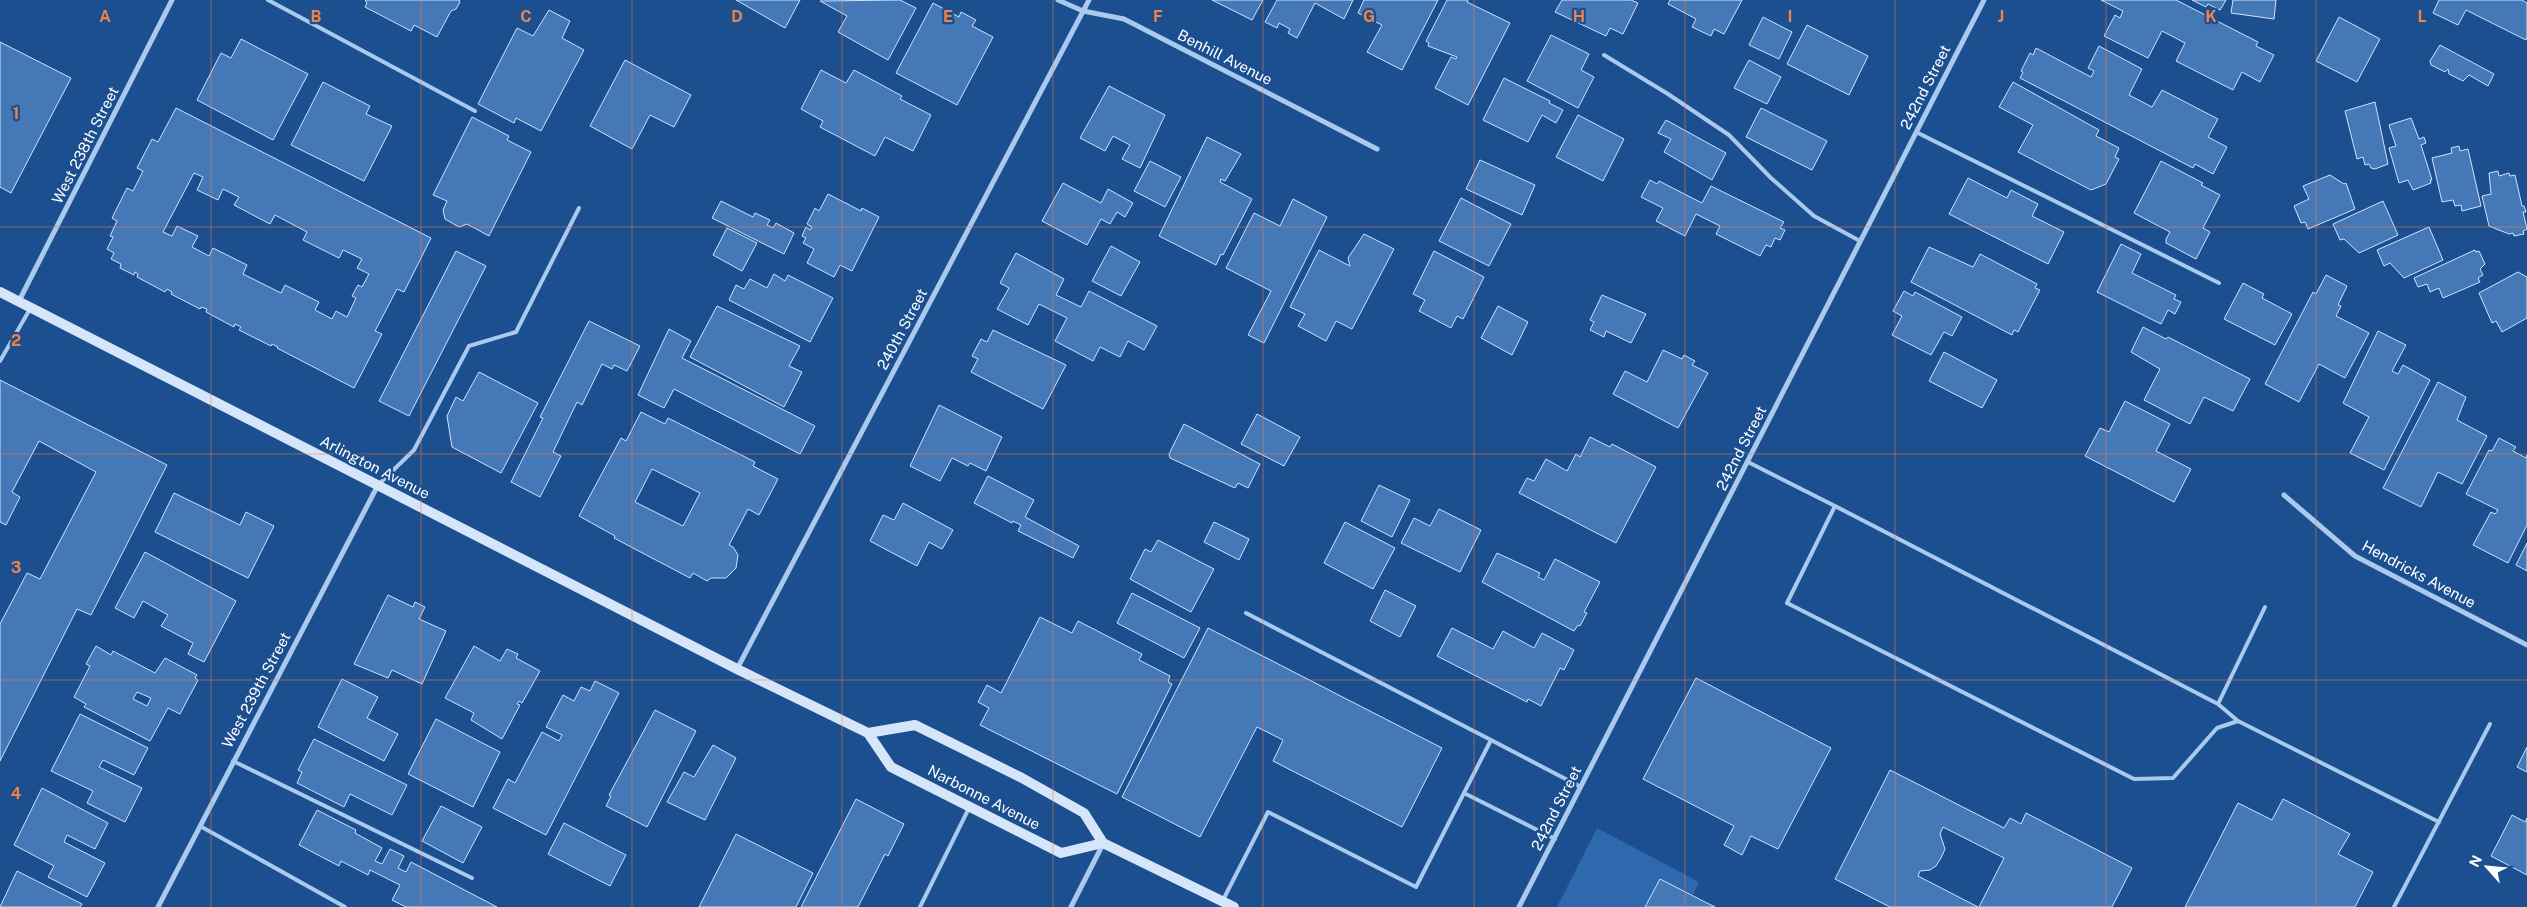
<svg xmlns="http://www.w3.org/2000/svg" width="2527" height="907" font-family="'Public Sans',sans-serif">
  <rect width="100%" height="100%" fill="#1b4f8f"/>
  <path fill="#2e69ad" d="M1597,828L1699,882L1693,895L1660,879L1645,907H1557Z"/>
  <path fill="#4478b7" stroke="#cfe3fa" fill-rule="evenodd" d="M365,0H459L460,2L456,9L451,11L437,37L414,25L411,31L365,7L367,3Z
    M736,0H800L785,28Z
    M900,0L916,8L888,60L838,32L847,16L820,1Z
    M1212,0H1263L1252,20Z
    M1277,0H1353L1344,19L1315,3L1297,38L1288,33L1290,29L1279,23L1277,28L1265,22Z
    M1364,0H1438L1402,70L1367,52L1382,25L1358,13Z
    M1447,0H1468L1467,2L1510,23L1468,105L1435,88L1451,57L1456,59L1457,57L1428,46L1429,43L1426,41Z
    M1562,0H1631L1638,3L1623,34L1610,28L1606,36L1555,12Z
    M1670,0H1742L1724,34L1714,29L1711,36L1692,27L1696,19L1668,4Z
    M2101,0H2176L2258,42L2256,46L2274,55L2260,82L2242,72L2233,90L2176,61L2185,43L2162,31L2148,58L2104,36L2115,15L2120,18L2123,11Z
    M2192,0H2226L2220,10L2208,4L2206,7Z
    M2233,0H2276L2274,19L2231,13Z
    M2439,0H2522L2527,3V37L2526,40L2466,10L2458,25L2433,13Z
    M933,3L959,17L961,12L976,20L972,26L993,37L957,105L896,73Z
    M549,10L570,21L562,38L584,50L541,131L516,118L514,123L478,104L517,28L533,36Z
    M1763,17L1792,32L1779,59L1749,45Z
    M2339,17L2380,39L2357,82L2316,61Z
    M1807,25L1868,56L1849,95L1787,64Z
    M1551,35L1589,54L1581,70L1594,77L1578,108L1527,81Z
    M241,39L308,74L273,140L197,100L221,53L231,58Z
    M0,42L71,78L11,193L0,187Z
    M2440,45L2494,74L2488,86L2469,75L2463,81L2449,74L2448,69L2445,72L2431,65L2430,61Z
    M2099,46L2142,69L2129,95L2152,107L2162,90L2218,119L2208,137L2227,147L2213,174L2195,164L2193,168L2020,78L2023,72L2021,71L2030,53L2033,55L2036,48L2091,77L2094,71L2088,68Z
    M625,60L691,95L674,127L650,115L632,149L590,126Z
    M1749,60L1781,77L1767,104L1734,88Z
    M821,70L846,83L854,70L902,96L900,99L931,115L913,151L885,137L875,156L820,127L823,121L801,109Z
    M1504,78L1550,101L1549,103L1563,110L1556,123L1542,115L1528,142L1483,120Z
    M323,82L370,106L366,114L392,126L364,181L291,145Z
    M2013,82L2099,130L2096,136L2119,148L2115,157L2119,159L2106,184L2091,190L2018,152L2033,125L1999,107Z
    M1109,86L1165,115L1140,168L1122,159L1130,145L1113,136L1105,151L1080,138Z
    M2375,102L2388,164L2375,169L2371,168L2369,164L2365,165L2363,157L2357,159L2345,111Z
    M176,108L431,238L404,292L397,289L375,331L382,334L354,388L277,348L278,347L272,344L271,346L239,330L241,327L235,324L234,327L206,312L207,309L201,307L200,309L171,294L172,292L167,289L165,292L137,277L138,274L135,272L134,275L120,268L121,264L111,259L114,253L107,249L113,237L110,236L117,221L112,218L127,188L133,191L143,171L137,168L152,139L158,142ZM194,173L203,177L197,190L218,200L223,189L239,197L234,205L270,224L275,215L307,232L303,240L339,258L343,250L362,259L357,268L369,274L362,287L358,285L352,296L356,298L347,317L336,311L332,319L315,310L319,302L285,285L281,293L243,274L247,265L213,248L209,256L192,247L198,236L177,226L172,236L163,232Z
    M1761,108L1827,141L1812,170L1746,137Z
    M1578,115L1624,139L1603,181L1556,157Z
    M472,117L509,136L507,140L531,152L489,236L467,224L459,227L445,219L443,210L447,201L433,195Z
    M2411,118L2419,139L2424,137L2426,143L2421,145L2432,180H2430L2431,183L2413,190L2408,180L2399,183L2389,148L2396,146L2389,125Z
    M1666,120L1726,153L1712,180L1664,152L1671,139L1658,133Z
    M1207,137L1241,154L1225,181L1221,179L1220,182L1252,199L1223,255L1221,254L1216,265L1159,236Z
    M2459,146L2460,151L2468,149L2481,206L2462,211L2461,205L2455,206L2453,200L2442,202L2432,158L2452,153L2451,148Z
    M1480,160L1535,185L1522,215L1466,189Z
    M1150,161L1181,177L1165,207L1134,191Z
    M2161,161L2203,183L2201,185L2220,195L2203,228L2210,232L2196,259L2166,243V239L2170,232L2134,213Z
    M2498,171L2499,176L2509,173L2510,176L2515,175L2522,206H2524L2526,212H2523L2527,229L2523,231L2524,234L2514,236L2513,233L2509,234L2489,226L2482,196L2491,194L2489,173Z
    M2330,175L2344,184L2346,183L2355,209L2308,229L2305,222L2301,223L2294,206L2309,199L2303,186Z
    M1968,178L2007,198L2011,190L2038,204L2032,216L2064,232L2048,264L1949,214Z
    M1650,180L1657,184L1659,181L1702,203L1711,186L1784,222L1780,228L1785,230L1780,240L1775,238L1771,247L1766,245L1760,256L1716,234L1720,226L1696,214L1685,236L1656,221L1663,208L1641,197Z
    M1063,183L1101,203L1108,189L1133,203L1125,217L1117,212L1110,224L1101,219L1087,245L1042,221Z
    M828,194L861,211L862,208L879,217L852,271L840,265L834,277L807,263L814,249L803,243L806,238L802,236L806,227L810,230L812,227L807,224L815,208L819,211Z
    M1461,198L1511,224L1489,266L1439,241Z
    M1293,199L1327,217L1264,343L1248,335L1271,291L1226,268L1254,213L1280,226Z
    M721,201L753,217L755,213L770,220L767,225L773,228L776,223L794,233L784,254L712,218Z
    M2383,201L2398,235L2359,253L2344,239L2340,240L2333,224Z
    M2429,227L2443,260L2404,278L2390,263L2384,266L2377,250Z
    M727,228L757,243L742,271L713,255Z
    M1364,234L1394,249L1352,329L1336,321L1326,341L1298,326L1305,314L1290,307L1319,250L1350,266L1348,258Z
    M2121,244L2141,254L2132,273L2176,295L2174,299L2181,302L2175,314L2168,310L2161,324L2097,292Z
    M1111,246L1140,262L1121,296L1092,281Z
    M1929,247L1973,267L1980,254L2037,284L2035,288L2040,290L2018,332L2014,330L2012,335L1911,282Z
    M2475,250L2476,252L2479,251L2485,264L2480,269L2483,275L2478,278L2480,282L2443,298L2439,288L2430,292L2427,284L2418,287L2414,278Z
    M456,251L486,266L409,416L379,401Z
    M1434,251L1484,277L1463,319L1457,316L1451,328L1419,311L1425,300L1413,294Z
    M1016,253L1064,279L1056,295L1081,307L1089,291L1157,326L1144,350L1128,341L1120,357L1100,347L1093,361L1055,341L1067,318L1039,304L1028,325L997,309L1009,288L1000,283Z
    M2518,272L2527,277V318L2502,332L2496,321L2492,323L2479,293Z
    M774,274L785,281L788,275L833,298L810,342L729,300L736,285L744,289L750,279L767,288Z
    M2326,275L2347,286L2338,305L2341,306L2336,316L2369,333L2345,378L2319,364L2299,402L2265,384L2313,292L2316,294Z
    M2243,283L2264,294L2262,298L2292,314L2275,345L2224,319Z
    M1904,291L1913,296L1915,292L1962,317L1952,336L1944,332L1931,355L1892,335L1902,316L1893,311Z
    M1602,295L1646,314L1631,343L1606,331L1604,337L1590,330L1594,322L1590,320Z
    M717,306L800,346L789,366L802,372L784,407L690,357Z
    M1498,306L1528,322L1512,355L1481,338Z
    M589,321L640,346L627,371L614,365L612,369L602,364L582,405L577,402L553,452L561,456L540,497L511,482L543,418L540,417Z
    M2143,327L2166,339L2168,337L2250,379L2233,411L2204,397L2190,424L2144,400L2160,369L2131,352Z
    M669,329L691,341L682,358L815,426L800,454L674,389L664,408L638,395Z
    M993,330L1066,365L1043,409L971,372L978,359L972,356L981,339L987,342Z
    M2378,331L2406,345L2392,371L2398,374L2403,365L2430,380L2384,470L2350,453L2369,417L2343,403Z
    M1663,350L1682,359L1684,355L1695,361L1692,365L1708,373L1678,428L1613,394L1625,371L1647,382Z
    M1944,352L1997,380L1982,408L1929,381Z
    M479,372L538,403L501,473L452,447L447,416L456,397L463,401Z
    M0,380L167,465L91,615L77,609L0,761V624L27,573L40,579L96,472L39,441L12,492L20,497L6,525L0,522Z
    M2438,382L2466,397L2457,420L2487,436L2462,484L2438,472L2421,507L2383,488Z
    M2125,401L2170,424L2156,451L2191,469L2174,502L2085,456L2100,428L2109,432Z
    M939,405L1002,437L986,471L970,463L968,466L952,458L940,481L910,466Z
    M641,412L665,424L668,418L755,462L753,466L778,479L759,515L748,509L729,545L733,547L738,555L736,568L726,578H711L707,581L693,573L690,578L614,538L615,536L579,516L621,438L626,441ZM652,469L700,493L683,526L635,502Z
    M1257,414L1300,437L1284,466L1241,444Z
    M1184,424L1260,464L1248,488L1238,483L1235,488L1170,458L1169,454Z
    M1590,437L1610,447L1612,444L1656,467L1616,543L1519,493L1527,478L1534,481L1546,459L1567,471L1576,454L1580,457Z
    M2499,438L2516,447L2513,451L2526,458L2527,455V525L2508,563L2473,545L2491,512L2495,514L2498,510L2466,494L2489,450L2492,451Z
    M988,476L1034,500L1025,517L1079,546L1073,558L1018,531L1021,525L1013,521L1012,523L974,503Z
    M1379,485L1410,500L1392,537L1361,521Z
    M174,493L240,525L246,512L274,526L248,578L155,532Z
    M903,503L953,530L942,549L929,542L917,566L870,541L883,515L894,520Z
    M1439,509L1481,530L1460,572L1401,543L1414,518L1430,526Z
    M1214,522L1249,539L1239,560L1204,542Z
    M1345,522L1395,548L1373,589L1324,563Z
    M1158,540L1214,569L1191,612L1130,579L1145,549L1151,552Z
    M2527,543V571L2516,565Z
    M145,552L236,601L204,662L188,654L193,643L161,626L168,615L143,601L134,618L115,608Z
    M1497,553L1540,573L1538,577L1544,580L1555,559L1600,582L1584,612L1587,613L1580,626L1578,625L1574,631L1482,582Z
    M1385,590L1416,606L1400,637L1370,621Z
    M1132,593L1200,628L1184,658L1117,623Z
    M388,595L413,607L415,602L425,607L419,619L446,631L422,684L392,670L388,678L354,664Z
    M1040,617L1072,633L1078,621L1142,654L1139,660L1170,676L1168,682L1172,684L1117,794L980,725L989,708L978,702L987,685L1001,693Z
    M1208,628L1442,748L1402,827L1273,761L1283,740L1257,727L1200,837L1122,797Z
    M1452,628L1493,649L1503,631L1534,648L1542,633L1574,650L1564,670L1560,668L1541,706L1528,699L1527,702L1437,656Z
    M96,646L111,655L113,651L155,673L165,658L197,675L195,678L198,680L180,714L168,708L150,741L84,707L86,704L74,697L90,666L86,664ZM137,692L151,698L147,706L133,699Z
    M474,646L500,661L507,649L518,654L516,658L540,671L522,703L519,701L517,704L520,705L502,739L471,720L474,713L445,698Z
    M1696,678L1831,748L1778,849L1751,836L1742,855L1724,845L1734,826L1643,779Z
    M342,679L378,697L367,718L398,734L384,761L318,727Z
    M595,681L619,693L546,835L493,808L508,779L515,783L542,732L559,741L562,735L546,727L563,695L574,701L581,687L590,691Z
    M655,710L696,731L647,827L606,806L611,796L609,795Z
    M80,714L148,748L134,775L103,760L99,767L142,788L125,822L87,803L93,791L51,771Z
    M436,719L500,752L473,807L408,774Z
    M314,739L407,785L392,815L350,794L344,807L297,783L302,772L298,770Z
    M713,745L736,758L705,820L667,802L684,772L694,777Z
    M2527,747V772L2517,767Z
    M1890,770L2004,828L2010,818L2021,824L2026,813L2132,868L2112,907H1979L2004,858L1943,827L1940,834L1945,849L1941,858L1936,866L1930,870L1920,871L1918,876L1978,907H1890L1835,879Z
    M42,788L108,823L95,849L67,835L64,842L105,863L87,897L48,877L54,866L14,845Z
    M856,799L904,824L888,856L885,854L858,907H801Z
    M2283,799L2350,834L2338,854L2373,872L2355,907H2185L2238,803L2272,820Z
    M441,806L482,827L463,863L422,841Z
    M317,810L356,830L355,833L382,848L375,861L382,864L390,849L404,856L398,868L406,872L411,862L497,907H406L392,900L400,885L370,870L368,875L341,861L339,866L299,845Z
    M2512,815L2525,822L2527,818V875L2491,856Z
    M564,823L626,855L610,886L548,854Z
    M736,834L813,873L796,907H699Z
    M17,871L82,904L80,907H0Z
    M1660,879L1705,902L1715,907H1645Z"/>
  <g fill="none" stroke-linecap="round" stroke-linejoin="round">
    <path stroke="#a9c9ee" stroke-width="4" d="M268,0L475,111
      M1604,55L1668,94L1729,135L1771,178L1814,216L1860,241
      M1916,132L2219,283
      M0,361L30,309
      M1748,462L1835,506L1787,603L2134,779L2173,778L2217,728L2238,721L2439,822
      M379,484L414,450L469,346L516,332L579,208
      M1835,506L2218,704L2238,721
      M2218,704L2265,607
      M1491,740L1581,787
      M233,761L472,878
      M1464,793L1555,839
      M200,826L345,907
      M1223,900L1268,812L1416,887L1491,740L1246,613
      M920,907L969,808
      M2394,907L2490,724"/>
    <path stroke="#a9c9ee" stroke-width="5" d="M1058,0L1083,11L1124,19L1377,149
      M19,301L172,0
      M2284,495L2355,556L2527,645
      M737,669L1089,0
      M158,907L378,485
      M1071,907L1103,844
      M1519,907L1984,0"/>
    <path stroke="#d6e6fa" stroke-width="10" d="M0,292L737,669L868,733L891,767L1061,853L1103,843
      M868,733L915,725L1022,778L1084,813L1103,843L1234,907"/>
  </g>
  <path fill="none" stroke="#ee8249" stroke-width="1" stroke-opacity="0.55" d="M211,0V907M421,0V907M632,0V907M842,0V907M1053,0V907M1263,0V907M1474,0V907M1685,0V907M1895,0V907M2106,0V907M2316,0V907M0,227H2527M0,454H2527M0,680H2527"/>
  <g text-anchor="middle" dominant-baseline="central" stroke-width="4.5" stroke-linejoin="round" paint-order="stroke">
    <g font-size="15" fill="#fff" stroke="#1b4f8f">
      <text transform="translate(1225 57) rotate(27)">Benhill Avenue</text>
      <text transform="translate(1925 87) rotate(-63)">242nd Street</text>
      <text transform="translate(85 145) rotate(-63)">West 238th Street</text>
      <text transform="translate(902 329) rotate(-62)">240th Street</text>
      <text transform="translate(1741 448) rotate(-63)">242nd Street</text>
      <text transform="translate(375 467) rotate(27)">Arlington Avenue</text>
      <text transform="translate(2419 574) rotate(28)">Hendricks Avenue</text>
      <text transform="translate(256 690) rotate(-62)">West 239th Street</text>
      <text transform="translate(984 797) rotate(27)">Narbonne Avenue</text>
      <text transform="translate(1556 808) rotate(-63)">242nd Street</text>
    </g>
  </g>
  <g font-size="16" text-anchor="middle" font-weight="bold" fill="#ee8249" stroke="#1b4f8f" stroke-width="4.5" stroke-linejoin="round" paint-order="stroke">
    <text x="105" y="22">A</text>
    <text x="316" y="22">B</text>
    <text x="526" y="22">C</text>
    <text x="737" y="22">D</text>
    <text x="948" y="22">E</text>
    <text x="1158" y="22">F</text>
    <text x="1369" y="22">G</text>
    <text x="1579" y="22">H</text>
    <text x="1790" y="22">I</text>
    <text x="2001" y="22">J</text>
    <text x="2211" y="22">K</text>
    <text x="2422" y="22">L</text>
    <text x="16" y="119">1</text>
    <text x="16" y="346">2</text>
    <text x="16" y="573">3</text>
    <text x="16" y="799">4</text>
  </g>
  <g transform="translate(2487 867) rotate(297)" stroke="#1b4f8f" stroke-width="4" paint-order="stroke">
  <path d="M0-4L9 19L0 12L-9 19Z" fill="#ffffff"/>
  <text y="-8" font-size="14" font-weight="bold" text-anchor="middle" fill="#ffffff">N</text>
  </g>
</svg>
